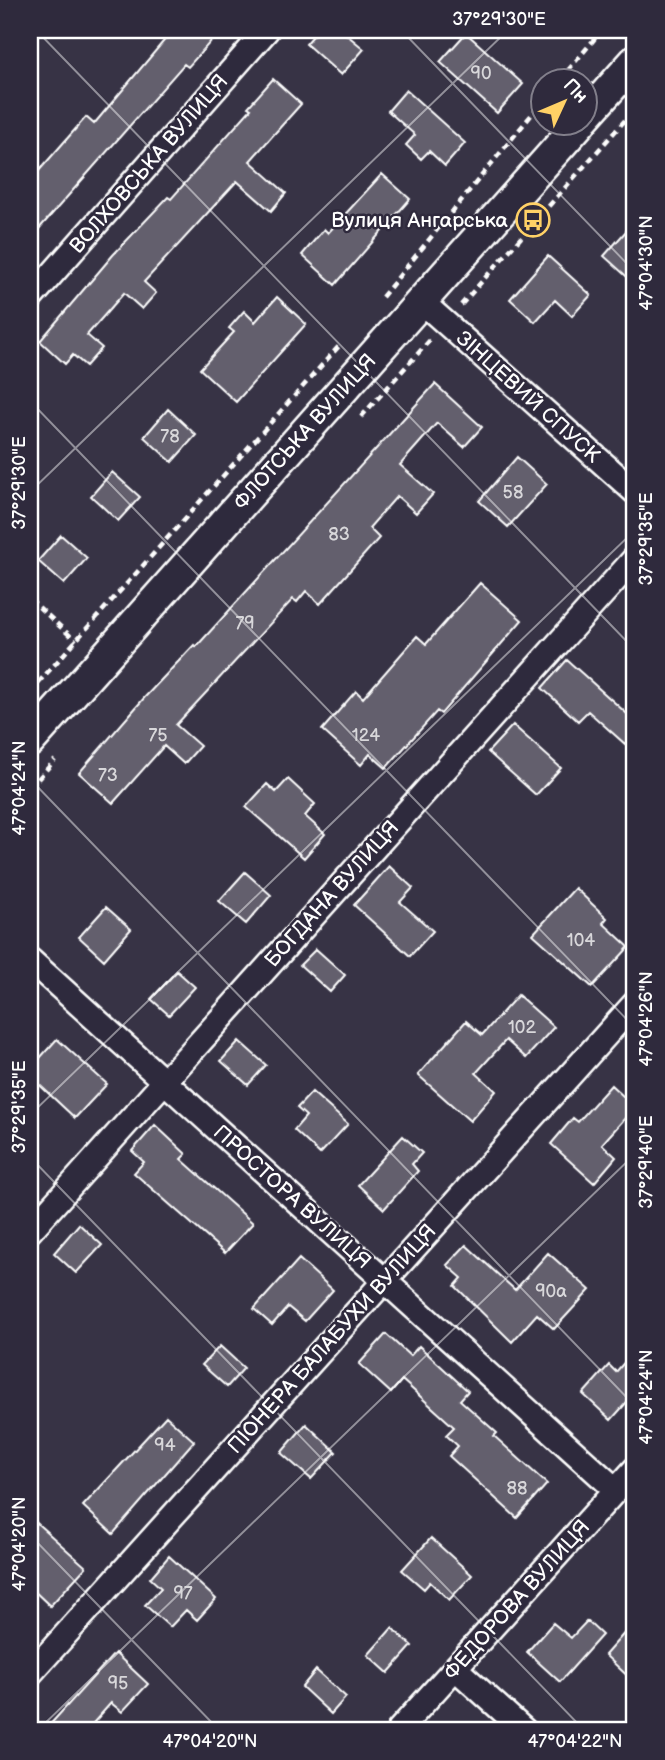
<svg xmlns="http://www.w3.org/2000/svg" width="665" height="1760" font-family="'Balsamiq Sans',sans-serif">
  <rect width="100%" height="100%" fill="#373345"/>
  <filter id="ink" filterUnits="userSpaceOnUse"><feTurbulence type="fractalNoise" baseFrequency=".0143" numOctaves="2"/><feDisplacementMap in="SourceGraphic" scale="14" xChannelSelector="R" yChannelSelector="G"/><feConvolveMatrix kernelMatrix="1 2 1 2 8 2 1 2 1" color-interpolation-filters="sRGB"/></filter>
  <g filter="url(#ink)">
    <path fill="#635f6d" stroke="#fff" stroke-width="2" d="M173,30H221L188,67L184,64L30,239V181L86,117L94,124Z
      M318,30H341L364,49L341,75L306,44Z
      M466,33L523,84L497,113L440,62Z
      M273,79L301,104L250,161L286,193L271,211L237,181L144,282L156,293L142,309L124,293L87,335L102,348L86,366L73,355L65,364L40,341L113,255L168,197L171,199L251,109L248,107Z
      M406,90L465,143L445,166L429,151L421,159L406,145L415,135L388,111Z
      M382,174L410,199L335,285L302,255L324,229L328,233Z
      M635,221V284L604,256Z
      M548,256L591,295L572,316L555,300L535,322L510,299Z
      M277,297L306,324L236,402L200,369L234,332L229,328L244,311L255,322Z
      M435,384L482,427L464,447L437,423L400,465L433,494L416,513L397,496L369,528L379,538L320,604L306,591L297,602L293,599L176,725L200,746L184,764L164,746L113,803L79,773L145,697L194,645L196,647Z
      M168,409L196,435L172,462L144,437Z
      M517,457L547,484L508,527L479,501Z
      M112,472L140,497L118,521L91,496Z
      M61,535L87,558L64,584L38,561Z
      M480,583L522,620L441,714L437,711L386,768L370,754L361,765L322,730L356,691L363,698L417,636L426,644Z
      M567,660L635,721V733L625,744L588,711L578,721L542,688Z
      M513,725L561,768L536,795L488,752Z
      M288,779L315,804L305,816L325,834L304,858L246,807L267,784L276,792Z
      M389,866L413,888L400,902L433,931L410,956L354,905Z
      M245,872L271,895L246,924L219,901Z
      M575,888L607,918L603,923L629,947L592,987L533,934Z
      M106,907L131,929L104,960L79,937Z
      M316,949L345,975L330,992L300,965Z
      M177,971L195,987L169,1015L151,999Z
      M518,995L554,1027L526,1058L506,1040L476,1073L496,1091L470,1121L418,1075L466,1021L482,1035Z
      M57,1039L107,1084L75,1118L30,1076V1069Z
      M239,1041L266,1065L248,1085L221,1061Z
      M611,1085L635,1107L602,1144L616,1157L594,1183L551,1144L573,1118L578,1122Z
      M312,1092L348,1124L320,1154L294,1130L306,1116L297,1108Z
      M155,1125L186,1154L181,1159L253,1223L225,1253L134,1173L144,1162L132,1151Z
      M403,1136L422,1153L412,1164L418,1171L384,1209L358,1185Z
      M79,1224L102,1245L76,1273L54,1253Z
      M466,1245L515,1290L548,1253L590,1290L554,1329L537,1314L512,1342L455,1286L462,1278L447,1265Z
      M299,1259L333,1290L305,1321L288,1307L272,1325L254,1309Z
      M386,1334L410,1356L419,1346L468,1391L460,1400L497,1433L494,1436L547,1484L517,1518L449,1456L458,1446L446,1435L454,1427L402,1380L391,1393L359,1364Z
      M220,1346L244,1368L227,1387L202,1365Z
      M635,1350V1393L611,1420L583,1394L609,1365L616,1372Z
      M166,1416L194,1441L113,1534L83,1506Z
      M306,1424L336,1452L311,1479L281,1453Z
      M30,1517L86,1567L50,1606L30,1587Z
      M431,1538L472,1575L449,1600L430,1582L424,1589L402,1570Z
      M169,1556L216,1599L197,1620L186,1610L170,1627L145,1605L161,1588L150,1578Z
      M587,1621L602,1635L560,1682L527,1652L553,1623L571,1638Z
      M635,1621V1683L605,1655Z
      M392,1628L412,1646L388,1673L368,1655Z
      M115,1653L148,1684L122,1712L111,1703L87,1730H45Z
      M316,1670L346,1697L331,1714L302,1687Z"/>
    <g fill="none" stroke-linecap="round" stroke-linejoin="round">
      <defs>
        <path id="minor" d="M30,299L267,30
          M421,301L635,492
          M30,960L616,1490
          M30,1231L635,558
          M455,1668L524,1730
          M30,1674L635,1003
          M399,1730L635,1469"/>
        <path id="tertiary" d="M584,118L635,61
          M30,741L581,122"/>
      </defs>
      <use href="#minor" stroke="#fff" stroke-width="28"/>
      <use href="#tertiary" stroke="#fff" stroke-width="35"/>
      <path stroke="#fff" stroke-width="4.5" stroke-dasharray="7 5" stroke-linecap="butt" d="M560,80L602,30
        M382,297L542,102
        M461,305L635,109
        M361,417L430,340
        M30,599L76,641
        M30,692L339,346
        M30,788L55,760"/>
      <use href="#minor" stroke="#2f2a3d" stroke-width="23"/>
      <use href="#tertiary" stroke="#2f2a3d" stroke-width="30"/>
    </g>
  </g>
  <path fill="none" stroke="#fff" stroke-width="2" stroke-opacity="0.45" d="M36,30L635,650M401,30L635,272M30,401L635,1028M30,492L508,30M30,779L635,1406M30,1115L635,530M30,1157L584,1730M30,1535L219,1730M38,1730L635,1154"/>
  <defs>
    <symbol id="bus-ring" viewBox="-11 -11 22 22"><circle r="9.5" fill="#2f2a3d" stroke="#ffd166" stroke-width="1.5"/><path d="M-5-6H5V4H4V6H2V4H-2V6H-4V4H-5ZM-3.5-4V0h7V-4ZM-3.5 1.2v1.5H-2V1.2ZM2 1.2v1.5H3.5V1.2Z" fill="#ffd166"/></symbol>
  </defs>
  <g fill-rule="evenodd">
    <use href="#bus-ring" x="514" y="201" width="38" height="38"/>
  </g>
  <g text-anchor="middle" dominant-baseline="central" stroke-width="5" stroke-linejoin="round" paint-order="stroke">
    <g font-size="18" fill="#d8d7da">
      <text x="481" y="73">90</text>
      <text x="170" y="436">78</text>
      <text x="513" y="492">58</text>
      <text x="339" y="534">83</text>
      <text x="245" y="623">79</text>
      <text x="158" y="735">75</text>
      <text x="366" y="735">124</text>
      <text x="108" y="775">73</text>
      <text x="581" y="940">104</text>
      <text x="522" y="1027">102</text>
      <text x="551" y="1291">90а</text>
      <text x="165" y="1445">94</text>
      <text x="517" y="1488">88</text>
      <text x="183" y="1593">97</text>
      <text x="118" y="1683">95</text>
    </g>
    <g font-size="21" fill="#fff" stroke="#2f2a3d">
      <text transform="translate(149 164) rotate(-49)">ВОЛХОВСЬКА ВУЛИЦЯ</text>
      <text transform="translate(528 397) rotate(42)">ЗІНЦЕВИЙ СПУСК</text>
      <text transform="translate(305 432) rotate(-48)">ФЛОТСЬКА ВУЛИЦЯ</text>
      <text transform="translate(332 894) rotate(-48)">БОГДАНА ВУЛИЦЯ</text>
      <text transform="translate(292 1197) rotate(42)">ПРОСТОРА ВУЛИЦЯ</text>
      <text transform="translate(332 1339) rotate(-48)">ПІОНЕРА БАЛАБУХИ ВУЛИЦЯ</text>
      <text transform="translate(517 1600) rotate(-48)">ФЕДОРОВА ВУЛИЦЯ</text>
    </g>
    <g font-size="21" fill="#fff" stroke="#2f2a3d" text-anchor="end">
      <text x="508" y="220">Вулиця Ангарська</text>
    </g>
  </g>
  <rect width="665" height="1760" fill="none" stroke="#2f2a3d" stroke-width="77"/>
  <g transform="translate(564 102) rotate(46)"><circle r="33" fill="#2f2a3d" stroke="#827f8b" stroke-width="2"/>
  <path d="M0-5L12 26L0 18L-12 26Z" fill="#ffd166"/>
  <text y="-10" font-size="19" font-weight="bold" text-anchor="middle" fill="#ffffff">Пн</text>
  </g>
  <rect x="38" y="38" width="588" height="1684" fill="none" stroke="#fff" stroke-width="2.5"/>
  <g font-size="18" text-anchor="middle" fill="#fff">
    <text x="499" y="25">37°29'30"E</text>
    <text transform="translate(646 263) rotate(-90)" y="6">47°04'30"N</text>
    <text transform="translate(19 483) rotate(-90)" y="6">37°29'30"E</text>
    <text transform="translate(646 539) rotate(-90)" y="6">37°29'35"E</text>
    <text transform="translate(19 788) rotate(-90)" y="6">47°04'24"N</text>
    <text transform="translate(646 1019) rotate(-90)" y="6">47°04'26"N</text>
    <text transform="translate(19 1107) rotate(-90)" y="6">37°29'35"E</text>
    <text transform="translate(646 1162) rotate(-90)" y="6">37°29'40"E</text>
    <text transform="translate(646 1397) rotate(-90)" y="6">47°04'24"N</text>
    <text transform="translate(19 1544) rotate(-90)" y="6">47°04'20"N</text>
    <text x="210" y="1747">47°04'20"N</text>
    <text x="575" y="1747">47°04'22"N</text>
  </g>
</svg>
